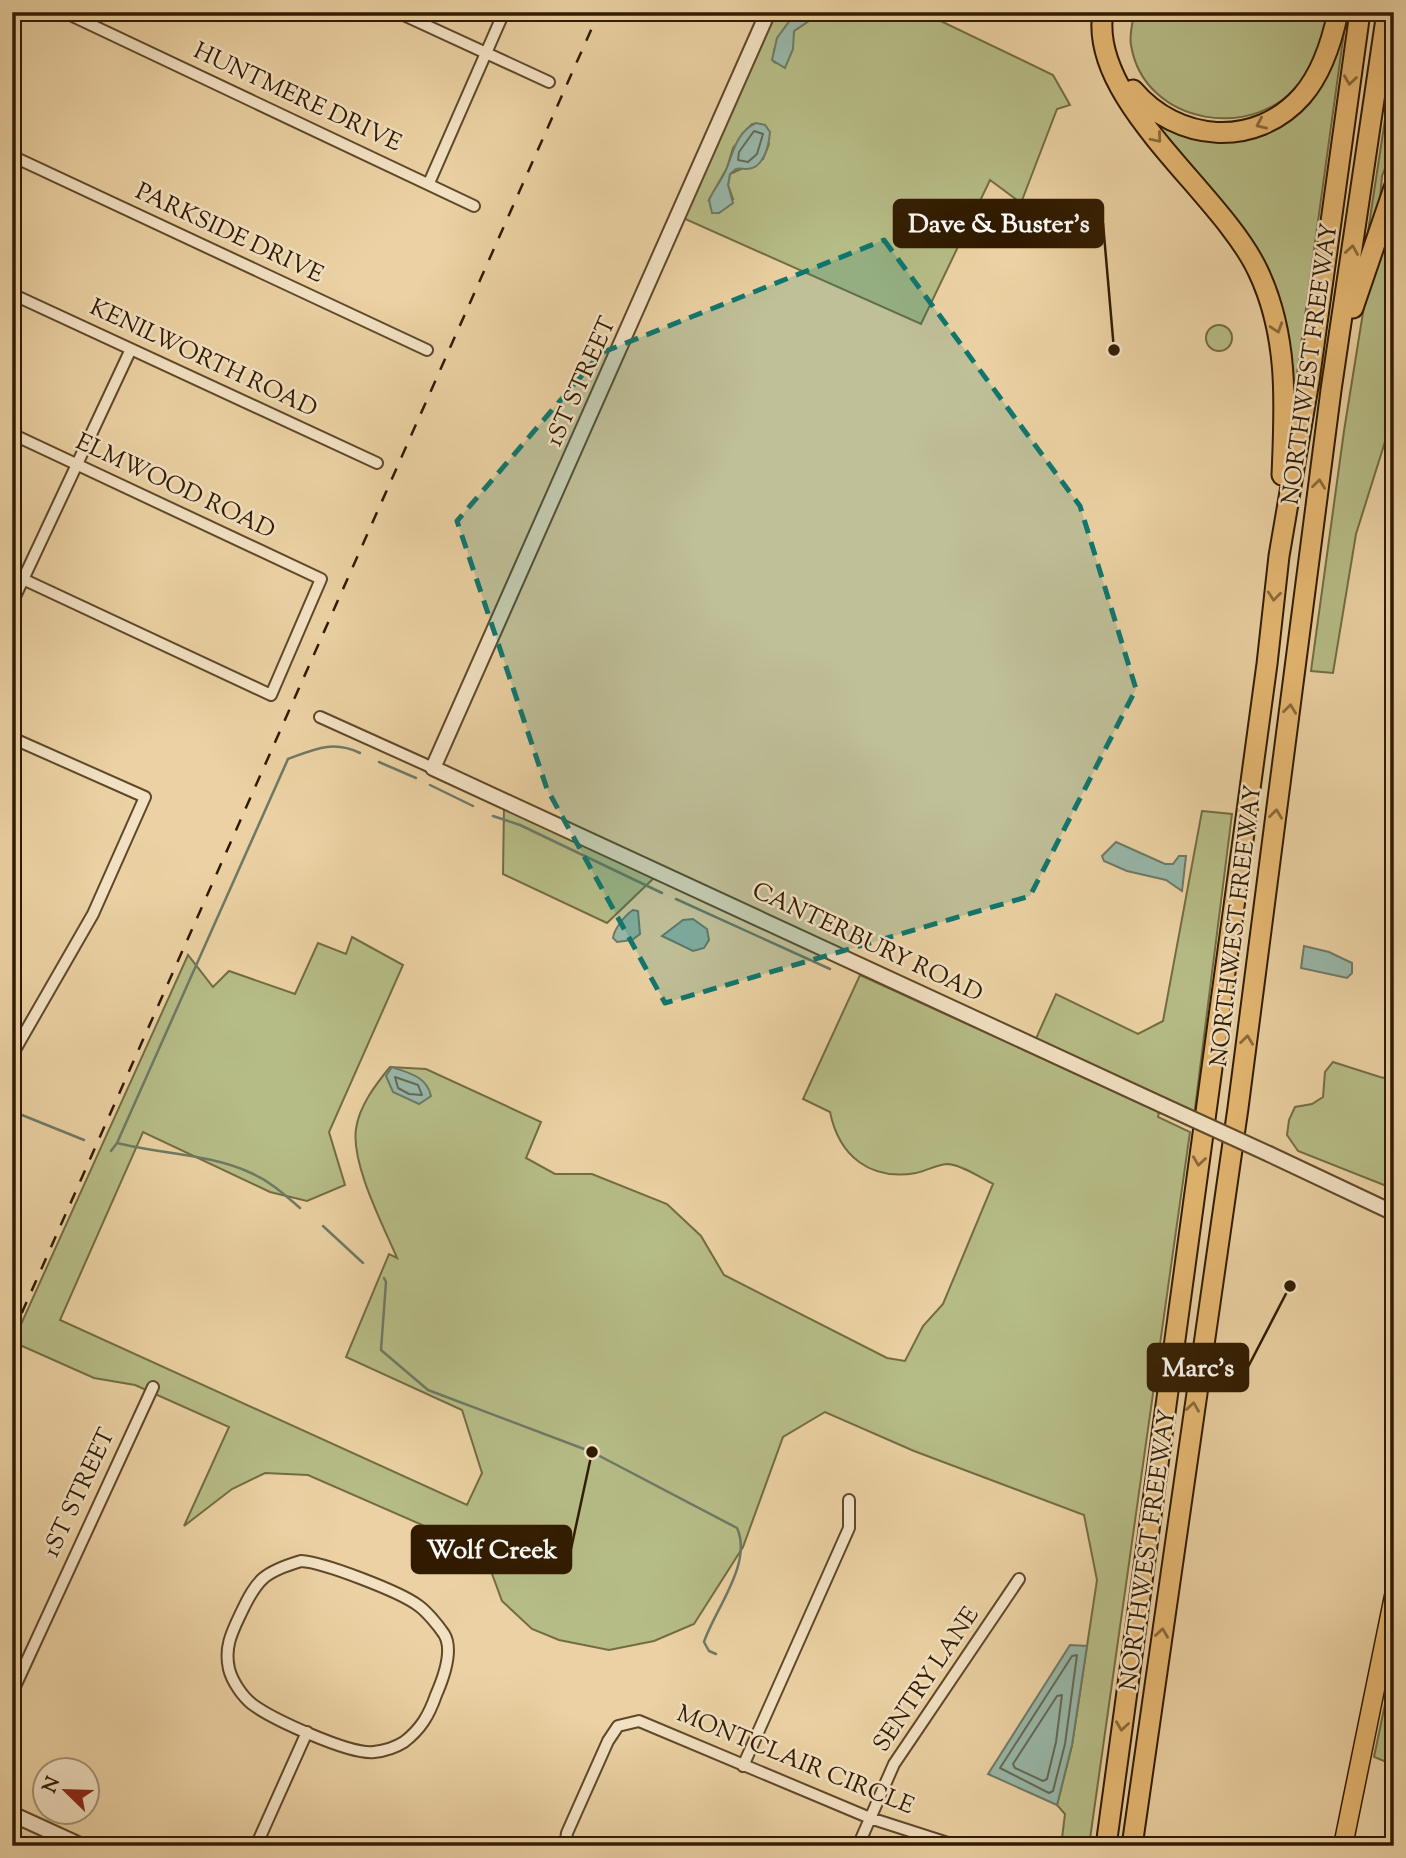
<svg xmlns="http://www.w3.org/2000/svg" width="1406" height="1858" font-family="'Sorts Mill Goudy',serif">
  <rect width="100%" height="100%" fill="#ebd1a3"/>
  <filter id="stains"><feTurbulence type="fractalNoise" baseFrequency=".00286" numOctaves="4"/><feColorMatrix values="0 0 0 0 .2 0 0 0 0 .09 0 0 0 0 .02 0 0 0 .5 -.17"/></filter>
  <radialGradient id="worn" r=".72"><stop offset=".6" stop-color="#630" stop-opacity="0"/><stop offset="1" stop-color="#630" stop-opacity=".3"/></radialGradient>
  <path fill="#b6bc86" stroke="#736c43" stroke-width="2" fill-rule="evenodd" d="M773,12H796L774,50V62L780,64L792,42L794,31L822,12H922L1053,75L1070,105L1057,109L1021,203L990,180L921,324L683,218ZM752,124H761L769,144L763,159L730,174L728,185L733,199L709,200L727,168L733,148Z
    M1134,12H1328C1322,35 1317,58 1304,78C1258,144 1144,126 1131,45C1129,35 1133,22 1134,12Z
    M1341,25H1345L1293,403L1281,320L1145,110L1178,130L1273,126Z
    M1394,60V145L1382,176L1380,199L1367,238Z
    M1394,203V413L1356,534L1333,673L1311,671L1344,431L1365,300Z
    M1206 338a13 13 0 1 1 26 0a13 13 0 1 1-26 0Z
    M504,806L656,876L607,923L503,874Z
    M1202,811L1232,814L1194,1116L1034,1043L1056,994L1138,1034L1163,1021Z
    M352,937L403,965L329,1132L345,1185L307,1201L270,1192L143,1132L60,1320L467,1505L482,1473L462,1410L346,1357L389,1254L397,1258C383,1225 351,1164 356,1129C359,1106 376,1084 390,1067L426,1069L541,1122L526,1158L555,1174H592L667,1204L701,1236L724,1275L887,1358L905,1361L923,1326L943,1304L993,1184C981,1178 962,1165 948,1164C938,1164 926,1171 916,1173C870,1181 839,1156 830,1112L803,1099L860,975L1159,1112L1158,1117L1190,1132L1089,1846H1061L1065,1814L1057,1805L1072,1745L1097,1580L1084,1515L914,1451L825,1412L783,1437L743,1547L694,1624L654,1641L609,1650L559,1640L532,1629L502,1601L484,1552L308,1475L265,1473L232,1489L184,1526L229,1427L135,1385L94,1378L13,1342L188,955L213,987L229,971L295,994L318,943L346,954Z
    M1333,1062L1383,1078L1394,1073V1189L1298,1151L1287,1135L1289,1120L1295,1107L1312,1104L1323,1097L1325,1072Z
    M1385,1704L1394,1706V1765L1374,1757Z"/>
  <path fill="#98b7a9" stroke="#6e7965" stroke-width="2" d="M796,12H822L794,31L793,49L785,68L772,60L777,38Z
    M756,123L765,125L770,132C769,144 764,170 746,169C743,169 739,168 736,169L730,174L728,185L733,203L719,213H712L709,200C714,189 721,181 726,170C733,154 736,132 756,123Z
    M1116,842L1165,864H1173L1179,856H1186L1182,891L1166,880L1127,871L1104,861L1102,856Z
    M633,910L638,911L640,934L632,940L617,942L613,938C614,929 625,915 633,910Z
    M693,919L707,929L709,940L704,948L693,951L662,936L683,920Z
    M1304,946L1329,952L1352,963V973L1347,978L1301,968Z
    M392,1067C408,1073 427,1076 431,1096L419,1104L393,1092L386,1076Z
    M1070,1645L1087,1646L1072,1745L1057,1805L988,1774Z"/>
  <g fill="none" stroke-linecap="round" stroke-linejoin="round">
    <path stroke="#646954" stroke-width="2" d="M754,131L763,134L757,154L748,162L738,160L739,152Z
      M395,1077L418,1085L422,1095L409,1094L398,1088Z
      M1077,1655L1065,1744L1053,1791L1049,1793L1000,1768L1072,1656Z
      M1062,1695L1056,1742L1047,1779L1043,1781L1015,1768L1013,1764L1057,1696Z"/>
    <path stroke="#6e7965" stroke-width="2.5" d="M379,762L416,778
      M430,785L473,806
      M493,816L520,825L662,893
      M676,899L830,969
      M12,1111L84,1140
      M117,1143L288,759C315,749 333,740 360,753
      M111,1151L117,1143C160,1154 211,1154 251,1173C270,1181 285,1195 300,1208
      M323,1226L363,1263
      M384,1278L386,1282L381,1350L428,1390L592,1452L737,1528C753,1563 715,1609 704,1642L709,1651L716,1654"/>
    <defs>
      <path id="minor" d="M64,12L474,206
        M397,12L549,82
        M12,156L427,350
        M429,183L504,12
        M12,294L377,463
        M12,434L321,579L271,695L12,574
        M12,603L131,349
        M1391,610L1394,602
        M320,717L433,768
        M12,738L145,797L93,914L12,1055
        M301,1561C323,1562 401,1592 419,1606C427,1612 438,1625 444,1634C454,1650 443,1679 436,1695C429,1715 421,1729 404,1742C396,1747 384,1751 374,1752C350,1755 272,1719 252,1704C242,1696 232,1681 229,1669C224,1647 232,1632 241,1613C257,1579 264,1572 301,1561Z
        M12,1693L153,1387
        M743,1766L849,1528V1500
        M256,1846L307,1732
        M565,1846L567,1833L608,1741L618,1726L639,1721L870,1818L957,1846
        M858,1846L894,1764L1019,1579"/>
      <path id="tertiary" d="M768,12L433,768L1162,1105
        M1269,1154L1394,1213
        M12,1814L82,1846"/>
      <path id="primary" d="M1343,1846L1394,1596"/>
      <path id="motorway" d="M1103,12C1088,101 1221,192 1258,271C1289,336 1285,405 1282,475
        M1133,90C1177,142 1255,149 1302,96C1322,73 1332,41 1338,12
        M1353,308L1394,188
        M1106,1846L1267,664L1279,556L1309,381L1360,12
        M1132,1846L1238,1108L1331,390L1387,12"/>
    </defs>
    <use href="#minor" stroke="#5f4829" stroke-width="14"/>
    <use href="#tertiary" stroke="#5f4829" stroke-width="18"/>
    <use href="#primary" stroke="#301b00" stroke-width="21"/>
    <use href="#motorway" stroke="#301b00" stroke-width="23"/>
    <use href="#minor" stroke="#f2e1c3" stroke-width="10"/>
    <use href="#tertiary" stroke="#f2e1c3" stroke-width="14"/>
    <use href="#primary" stroke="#e6b872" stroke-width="18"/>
    <use href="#motorway" stroke="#e6b872" stroke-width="19"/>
    <path stroke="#301b00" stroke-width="2.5" stroke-dasharray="12 12" stroke-linecap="butt" d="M12,1335L599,12"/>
    <defs>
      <path id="tertiary-bridge" d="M1162,1105L1269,1154"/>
    </defs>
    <use href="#tertiary-bridge" stroke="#5f4829" stroke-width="18" stroke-linecap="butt"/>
    <use href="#tertiary-bridge" stroke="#f2e1c3" stroke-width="14"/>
  </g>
  <defs><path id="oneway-chevron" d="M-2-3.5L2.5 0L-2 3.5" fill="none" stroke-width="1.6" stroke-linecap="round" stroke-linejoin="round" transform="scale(1.75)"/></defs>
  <g stroke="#8b6a39">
    <use href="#oneway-chevron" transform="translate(1350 80) rotate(98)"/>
    <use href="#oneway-chevron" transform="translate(1261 124) rotate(156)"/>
    <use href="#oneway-chevron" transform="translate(1157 138) rotate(50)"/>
    <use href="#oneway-chevron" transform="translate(1352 250) rotate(-81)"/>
    <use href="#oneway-chevron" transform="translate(1277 328) rotate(72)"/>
    <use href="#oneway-chevron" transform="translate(1319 484) rotate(-83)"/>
    <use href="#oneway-chevron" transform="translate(1274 596) rotate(96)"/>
    <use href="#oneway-chevron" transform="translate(1290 709) rotate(-83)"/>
    <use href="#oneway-chevron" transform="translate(1276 814) rotate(-83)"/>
    <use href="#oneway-chevron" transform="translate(1247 1040) rotate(-83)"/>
    <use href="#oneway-chevron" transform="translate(1199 1161) rotate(98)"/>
    <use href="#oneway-chevron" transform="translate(1193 1407) rotate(-82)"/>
    <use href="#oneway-chevron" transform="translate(1162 1633) rotate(-82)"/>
    <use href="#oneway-chevron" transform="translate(1122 1726) rotate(98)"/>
  </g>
  <path fill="#0f766e" fill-opacity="0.2" stroke="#0f766e" stroke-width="5" stroke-dasharray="14 9" stroke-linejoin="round" d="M884,240L1080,506L1136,689L1030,896L665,1003L547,789L457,521L601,353Z"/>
  <g text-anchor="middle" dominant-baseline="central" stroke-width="5" stroke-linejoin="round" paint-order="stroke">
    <g font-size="24" fill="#301b00" stroke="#f2e1c3">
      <text transform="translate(297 98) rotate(25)">HUNTMERE DRIVE</text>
      <text transform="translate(229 234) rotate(25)">PARKSIDE DRIVE</text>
      <text transform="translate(203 359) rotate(25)">KENILWORTH ROAD</text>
      <text transform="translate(1311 364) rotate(-82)">NORTHWEST FREEWAY</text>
      <text transform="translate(582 382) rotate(-66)">1ST STREET</text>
      <text transform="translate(175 487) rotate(25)">ELMWOOD ROAD</text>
      <text transform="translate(1237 926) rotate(-83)">NORTHWEST FREEWAY</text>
      <text transform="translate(867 943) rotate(25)">CANTERBURY ROAD</text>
      <text transform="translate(80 1493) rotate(-65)">1ST STREET</text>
      <text transform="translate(1149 1550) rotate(-82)">NORTHWEST FREEWAY</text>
      <text transform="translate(927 1680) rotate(-56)">SENTRY LANE</text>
      <text transform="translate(795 1761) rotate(22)">MONTCLAIR CIRCLE</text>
    </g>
  </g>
  <path fill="none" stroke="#301b00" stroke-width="2.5" d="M1114 350L1103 223M1290 1286L1248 1367M592 1452L571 1549"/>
  <g fill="#301b00" stroke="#f2e1c3" stroke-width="2.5">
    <circle cx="1114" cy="350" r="7"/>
    <circle cx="1290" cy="1286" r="7"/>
    <circle cx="592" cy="1452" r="7"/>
  </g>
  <g fill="#301b00" stroke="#301b00" stroke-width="2.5">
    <rect x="894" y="200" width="209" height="47" rx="7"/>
    <rect x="1148" y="1344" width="100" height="47" rx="7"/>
    <rect x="412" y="1526" width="159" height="47" rx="7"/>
  </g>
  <g font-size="26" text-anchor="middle" font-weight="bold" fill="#fff">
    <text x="999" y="232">Dave &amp; Buster's</text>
    <text x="1198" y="1376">Marc's</text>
    <text x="492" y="1558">Wolf Creek</text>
  </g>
  <rect width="1406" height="1858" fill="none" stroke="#ebd1a3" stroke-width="42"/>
  <rect x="14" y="14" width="1378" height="1830" fill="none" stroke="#301b00" stroke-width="3.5"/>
  <rect x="21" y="21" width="1364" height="1816" fill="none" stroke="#301b00" stroke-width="2"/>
  <g transform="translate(66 1791) rotate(293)"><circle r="33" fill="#f2e1c3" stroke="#a49275" stroke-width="2"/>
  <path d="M0-5L12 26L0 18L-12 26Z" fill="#8f2418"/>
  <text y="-10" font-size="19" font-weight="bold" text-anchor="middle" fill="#301b00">N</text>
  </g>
  <rect width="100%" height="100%" filter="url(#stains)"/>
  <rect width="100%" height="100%" fill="url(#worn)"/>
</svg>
